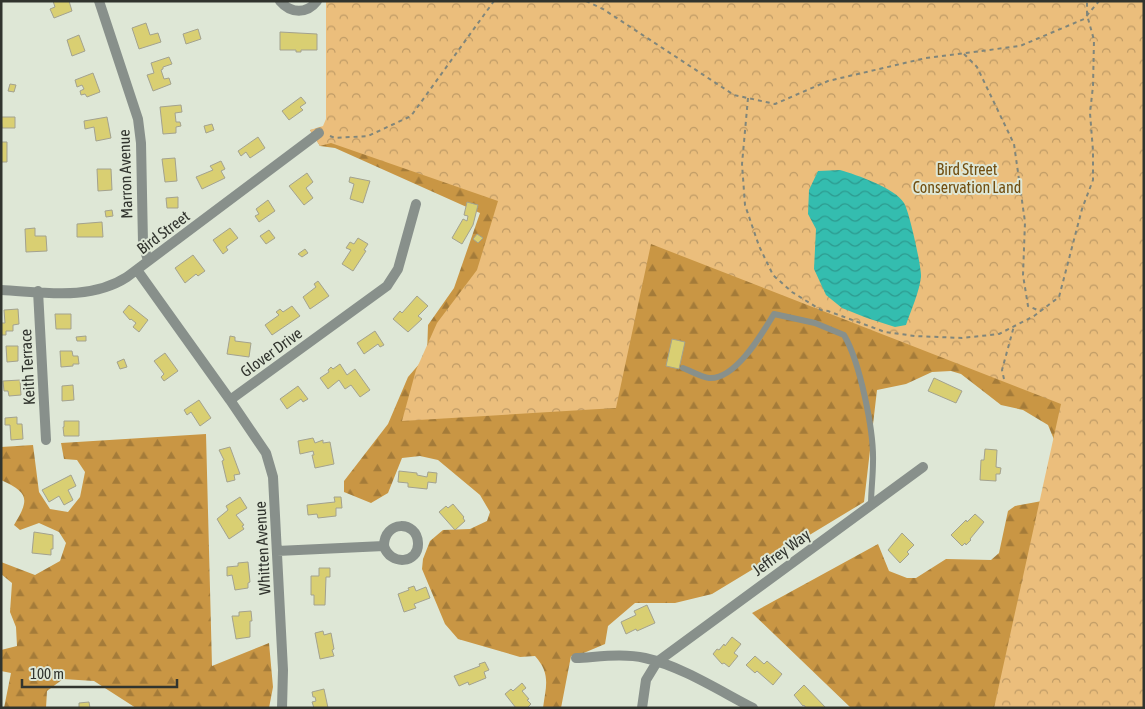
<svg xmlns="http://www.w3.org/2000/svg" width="1145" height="709" font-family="'Asap Condensed',sans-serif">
  <defs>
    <pattern id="forest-firs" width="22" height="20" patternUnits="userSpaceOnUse" patternTransform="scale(1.25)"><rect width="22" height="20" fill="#c99644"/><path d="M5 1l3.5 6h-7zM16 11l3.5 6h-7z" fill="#a47b39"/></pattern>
    <pattern id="park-crowns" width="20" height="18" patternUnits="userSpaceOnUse" patternTransform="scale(1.25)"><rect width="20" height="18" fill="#ebbe7c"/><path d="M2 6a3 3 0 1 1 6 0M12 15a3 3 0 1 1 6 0" fill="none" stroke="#bf9b66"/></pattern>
    <pattern id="water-waves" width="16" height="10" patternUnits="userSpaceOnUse" patternTransform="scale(1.25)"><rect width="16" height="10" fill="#34bdaf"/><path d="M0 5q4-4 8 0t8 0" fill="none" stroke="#2d9a8f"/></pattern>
  </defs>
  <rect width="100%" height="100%" fill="#dee7d6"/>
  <path fill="url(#forest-firs)" d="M1144,1V708H851L752,613L878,544L889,571L907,578H916L946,559L991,560L999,553L1008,511L1015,506L1042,501L1055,442L1048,425L1023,410L1001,405L961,374L951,371L932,372L906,384L877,390L864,502L712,594L675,603H635L608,626L605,644L579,655L571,656L561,708H543C546,686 551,674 535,656L520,657L458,639L445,624L422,569L423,559L430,541L443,530L470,529L487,521L490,512L480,495L438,460L420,456L402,458L388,493L371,503L344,492V481L388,424L408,377L427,355L428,325L454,288L480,213L335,148L320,146L310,130Z
    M206,434L212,666L269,643L273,687L269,708H136L94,681L63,679L47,691L46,708H4L11,673L1,671V650L17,646L16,627L10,612L12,583L1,574V562L35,575L60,561L66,543L59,532L39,523L20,530L14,525C29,500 30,493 1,480V447L33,445L39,492L50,509L68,512L80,497L85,472L77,460L64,459L61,443Z"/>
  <path fill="url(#park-crowns)" d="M326,1H1144V708H994L1061,404L651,244L616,408L402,421L416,370L437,323L477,270L498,201L331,143L320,146L310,130L323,126L326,119Z"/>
  <path fill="url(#water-waves)" d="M840,170C857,175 895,188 904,203C909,210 922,269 921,277C919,293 911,310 906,325L895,327L867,318L842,308L826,295L814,269L816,229L808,214L809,190L818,171Z"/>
  <path fill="#d9cf72" stroke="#a3a28f" d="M53,1H69L72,11L54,18L50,9L55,7Z
    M146,23L150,35L158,33L161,42L139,49L132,28Z
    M198,29L201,39L186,44L183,34Z
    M280,32L317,34V50H301V52H296V50H280Z
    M79,35L85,51L72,56L67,40Z
    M169,57L172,64L163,67V69L161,70L164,79L169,78L171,84L153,91L147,75L154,73L151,63Z
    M93,73L100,92L87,97L85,94L81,95L80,91L84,89L82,85L77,87L75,80Z
    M10,84L16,85L14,92L8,91Z
    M301,97L306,103L300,107L303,110L289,120L282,111Z
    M181,105L182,112L175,113L176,122H180L181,126L176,127V133L163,134L160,107Z
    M1,117H15V128H2Z
    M107,117L111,138L96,141L94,127L85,129L84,121Z
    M212,124L214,130L206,133L204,126Z
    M258,137L265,148L250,158L246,152L241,156L238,151Z
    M1,142H7V162H1Z
    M175,158L177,181L165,182L162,159Z
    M221,161L225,169L221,171L225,178L202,189L196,177L213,170L210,166Z
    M97,169H111L112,190L98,191Z
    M307,173L313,182L306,188L313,198L304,205L289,186Z
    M350,177L370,181L363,203L350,199L354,184L349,182Z
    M178,197V208H167L166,198Z
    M268,200L275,211L259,222L255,216L259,214L256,209Z
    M467,202L478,205L473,225L462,244L452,238L463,219L467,221L468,216L464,215Z
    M112,210L113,216L106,217L105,211Z
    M102,222L103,237H77V224Z
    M35,228V236H46L47,251L26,252L25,229Z
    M230,228L238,238L226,247L228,250L223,254L213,240Z
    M269,230L275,238L266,244L260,236Z
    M477,234L483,238L478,243L473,239Z
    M358,238L368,244L364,250L366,251L353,271L342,264L351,250L346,248L350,242L354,244Z
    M305,249L308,253L302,257L298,254Z
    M193,255L205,271L198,276L196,274L185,283L175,268Z
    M318,281L329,296L310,309L303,297L316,287L314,284Z
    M417,296L428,306L418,316L422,319L408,332L393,319L400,311L402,313Z
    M129,305L148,320L139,332L133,327L136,323L131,319L130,320L123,312Z
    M292,306L300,316L272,335L265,325L279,315L276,312L280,309L283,312Z
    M18,309L19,324L13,325V331H6V335H1V323H5L4,310Z
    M55,314H71V329H56Z
    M375,331L384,345L380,347L378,344L364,354L357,343Z
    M86,336V341H77L76,337Z
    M230,336L235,337V341L251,343L249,357L227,354Z
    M672,339L685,342L679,369L666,366Z
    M6,346H18V361L7,362Z
    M60,351H72L73,356H78L79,364H73V366L61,367Z
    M165,353L178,371L164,381L161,377L164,374L154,361Z
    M124,359L127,367L120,369L117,362Z
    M340,364L347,375L355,369L370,390L360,397L351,385L345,389L339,380L328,389L320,378L329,372L328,370L331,367L333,369Z
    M934,378L962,391L956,403L928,391Z
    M20,380L21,395L9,396L8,391H4L3,381Z
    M73,385L74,400L62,401V386Z
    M298,386L308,399L303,402L301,399L287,409L280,399Z
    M199,400L211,418L200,426L191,412L187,415L184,410Z
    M17,417V424H22L23,439L11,440L10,425H5V418Z
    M64,421H79V436H64L63,427H64Z
    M313,438L315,443L323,440V443L330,442L334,464L315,468L312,455H314L313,451L300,454L298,441Z
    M230,447L240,474L234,475L235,480L227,482L222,461L224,460L219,450Z
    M985,449L997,450L996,467L1001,468L1000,474H996V481L980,480L981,460H984Z
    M399,471L417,473V475L427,477L428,472L437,473L436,483L428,482L427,489L408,487V483L398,482Z
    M71,475L76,486L68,490L73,500L64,505L59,496L49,502L42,490Z
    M240,497L247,508L236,515L244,525L242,526L244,529L229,539L217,519L228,510L226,506Z
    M334,497H341L342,508H336V516L318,518L317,514L308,515L307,505L335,502Z
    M453,504L464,517L463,518L465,521L455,530L439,512L446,506L448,508Z
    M975,514L984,522L970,539L971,540L966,545L965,543L962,546L951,535L966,520L967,522Z
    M34,532L53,535V549H51V555L32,553Z
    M902,533L914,545L907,552L909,554L900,563L888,550Z
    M248,562L250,582L248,583V588L235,590L232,575L227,576V567L238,566V563Z
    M319,568H330V577H326L325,605H314V595H311V576H319Z
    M414,586L416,591L426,587L430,598L414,604L416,608L404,612L398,594L409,590L408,588Z
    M647,605L655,623L637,631L636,629L626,634L621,622L636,615L634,611Z
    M251,611L252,621H250V637L236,639L232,616H239V612Z
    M323,631L324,635L331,633L334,649L332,650L334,656L320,659L315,633Z
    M732,637L741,644L734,653L738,656L729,667L724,663L722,664L713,654L717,649L719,650L724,644L725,646Z
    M755,656L764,664L767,661L782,674L773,685L757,671L755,673L746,665Z
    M485,662L489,670L484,672L486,678L469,685L468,682L459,686L454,676L480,666L479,664Z
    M522,683L526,688L522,691L529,699L527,700L531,704L527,708H516L505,694L511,689L513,691Z
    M804,685L826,708H806L804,705L803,706L794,695Z
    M324,689L328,708H314L312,702L316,701L315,697H313L312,692Z
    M89,702L90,708H79V703Z"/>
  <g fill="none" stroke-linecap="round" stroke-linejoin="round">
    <path stroke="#80867b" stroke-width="2" stroke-dasharray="4 4" stroke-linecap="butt" d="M586,1L603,9L734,95L775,104L828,81L926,58L1020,46L1084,19L1099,1
      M964,54L977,67L1014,144L1025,222L1023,275L1028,306L1040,311
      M748,98L742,164L745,205L759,246L773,275L792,292L821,310L828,311L885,332L915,336L962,338L999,334L1034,316L1059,297L1082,209L1093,180V151L1090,113L1093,86L1094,40L1087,15V1
      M330,136L335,138L368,136L411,116L494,1
      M1004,379L1002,370L1014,326"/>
    <path stroke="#88908b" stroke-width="6" d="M683,368C691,371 701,377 709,378C735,380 762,334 774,314L815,323L844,335C860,362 874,431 873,462C873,477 871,490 871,505"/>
    <path stroke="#88908b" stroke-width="10" d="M99,1L138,119L141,143L143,243L148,261
      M280,1C291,14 307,14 317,1
      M137,270L230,400L387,286L398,269L416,204
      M1,290C43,292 90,301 127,277L319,133
      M38,291L46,440
      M230,400L266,453L273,477L283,670L282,708
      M277,551L384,546C390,566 419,564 418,543C417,520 384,520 384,546
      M576,658C598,657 623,653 645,658C681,666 720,691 753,708
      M642,708L646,680L657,662L923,467"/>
  </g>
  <g text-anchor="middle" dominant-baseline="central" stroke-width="4" stroke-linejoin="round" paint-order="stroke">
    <g font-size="16" fill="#714e10" stroke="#dee7d6">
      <text x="967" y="169">Bird Street<tspan x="967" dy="18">Conservation Land</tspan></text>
    </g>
    <g font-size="16" fill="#31342e" stroke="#dee7d6">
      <text transform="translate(125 174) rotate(-92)">Marron Avenue</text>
      <text transform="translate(163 232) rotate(-37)">Bird Street</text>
      <text transform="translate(271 352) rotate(-36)">Glover Drive</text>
      <text transform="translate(27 367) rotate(-93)">Keith Terrace</text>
      <text transform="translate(262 548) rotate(-93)">Whitten Avenue</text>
      <text transform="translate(781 552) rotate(-36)">Jeffrey Way</text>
    </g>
  </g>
  <rect width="1145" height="709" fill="none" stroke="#31342e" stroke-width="5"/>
  <path d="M22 679v8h155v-8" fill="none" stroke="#31342e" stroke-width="2.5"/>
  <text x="30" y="679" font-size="15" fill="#31342e" stroke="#dee7d6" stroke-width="4" paint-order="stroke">100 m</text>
</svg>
